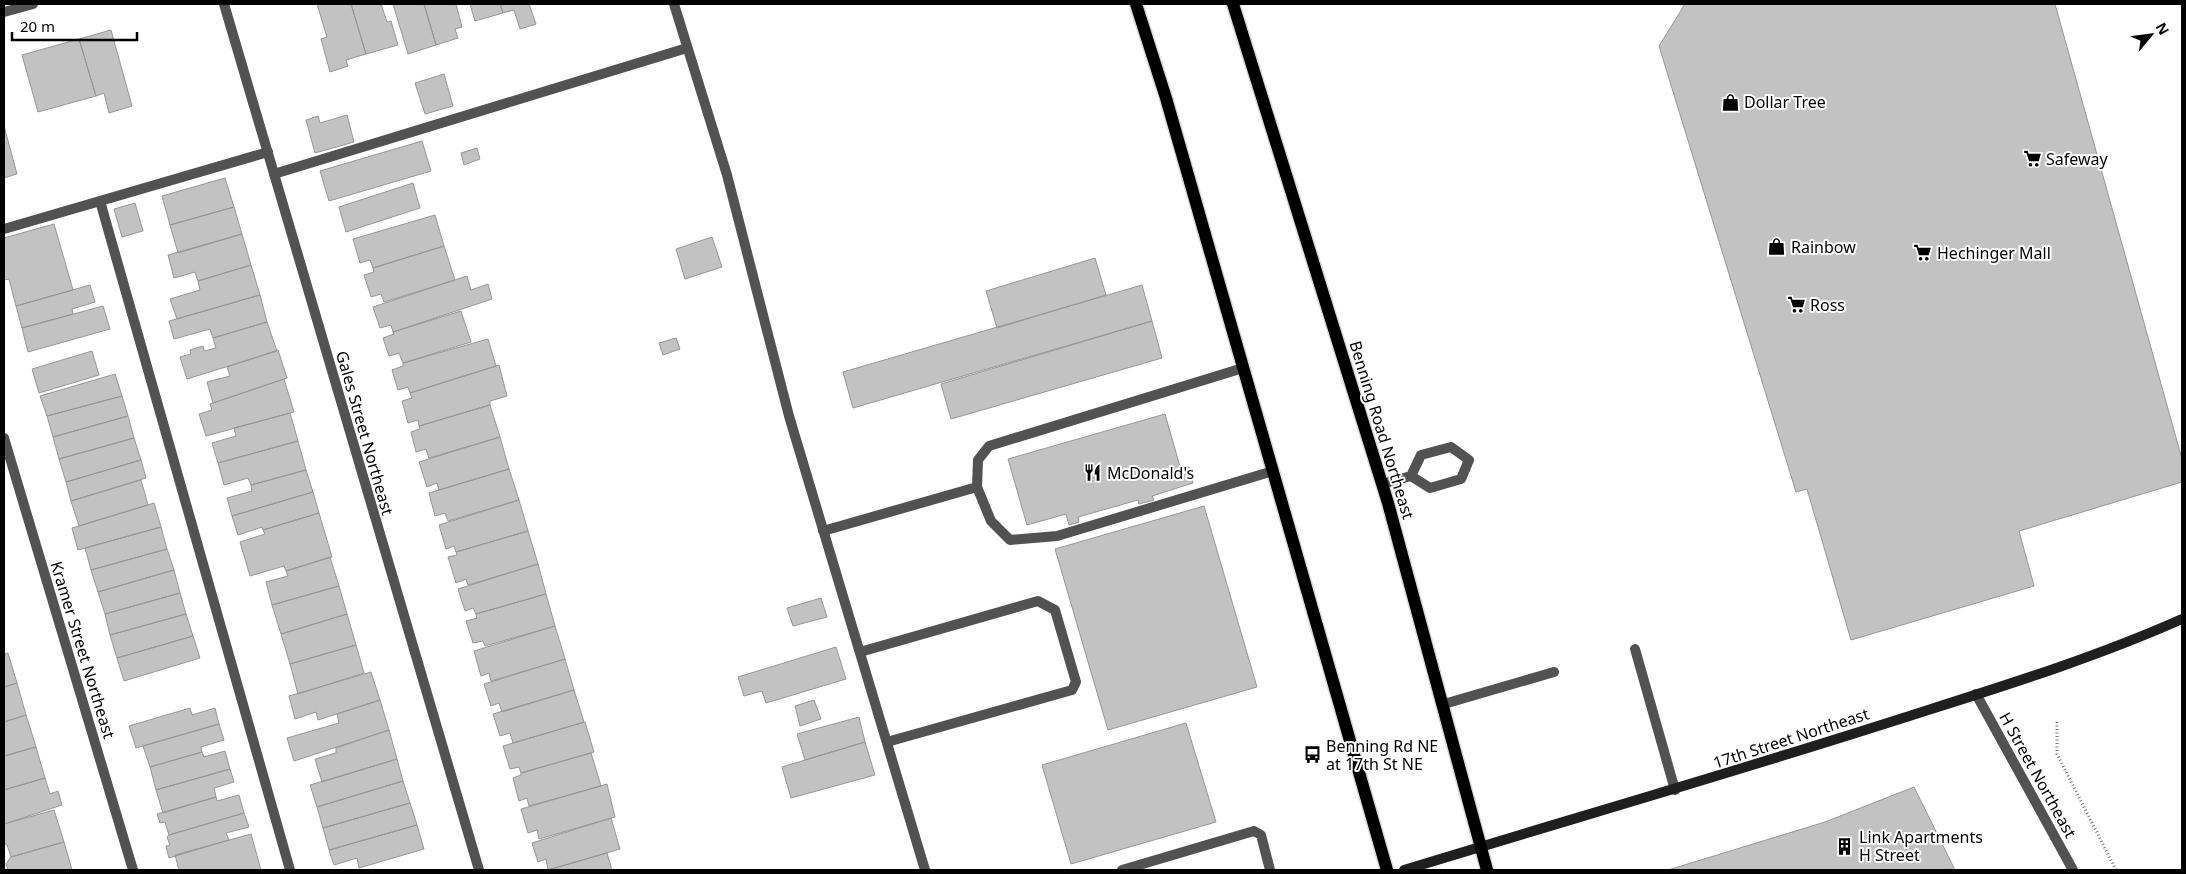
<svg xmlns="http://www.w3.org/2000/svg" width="2186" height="874" font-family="'Noto Sans',sans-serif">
  <rect width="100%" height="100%" fill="#fff"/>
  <path fill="#c2c2c2" stroke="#969696" d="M317,4H351L366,54L346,60L348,66L330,72L321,39L327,37Z
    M351,4H381L387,22L391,21L398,45L366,54Z
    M393,4H424L436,45L408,54Z
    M424,4H456L462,27L455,29L458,38L436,45Z
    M470,4H500L503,13L475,21Z
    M500,4H529L536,24L520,29L514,10L503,13Z
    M1685,4H2055L2182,459V482L2019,531L2034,586L1851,640L1807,489L1796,492L1659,46Z
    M111,30L132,106L109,113L104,93L96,96L79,39Z
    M79,39L96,96L38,112L22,55Z
    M444,74L453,106L425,114L415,83Z
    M347,115L354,142L315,153L306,120L318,116L320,123Z
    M4,126L17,174L4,178Z
    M422,141L431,171L329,201L320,171Z
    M477,148L480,159L464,165L461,153Z
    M225,178L234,207L170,225L162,196Z
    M413,183L420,208L346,232L339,207Z
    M135,203L143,231L122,237L114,209Z
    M234,207L242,234L178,253L170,225Z
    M435,215L444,246L373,268L370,260L360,263L353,239Z
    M54,224L73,290L16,306L9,279L4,280V238Z
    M242,234L251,265L198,281L195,272L174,278L168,255Z
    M712,237L722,267L685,279L676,249Z
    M444,246L455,280L384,302L381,294L371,297L364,275L374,272L373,268Z
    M1095,258L1106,295L997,328L986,291Z
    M251,265L260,295L177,319L170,299L200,290L198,281Z
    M467,276L471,290L488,284L492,299L393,332L391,325L380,328L373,307Z
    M90,285L95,302L72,309L73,314L22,328L16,306Z
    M1142,285L1152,321L853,408L843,372Z
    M260,295L267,322L213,338L210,329L174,339L169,321Z
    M103,306L110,329L28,352L22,328Z
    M461,311L471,342L403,363L399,353L389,356L383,338L394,334L393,332Z
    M1152,321L1162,358L951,419L941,384Z
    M267,322L277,351L187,379L180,357L191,354L190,350L203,346L204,351L216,348L213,338Z
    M676,338L680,349L663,355L659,343Z
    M488,339L496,366L410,393L408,387L398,390L392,370L403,366V363Z
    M278,350L287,378L213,403L207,382L230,376L227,367Z
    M92,351L99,375L39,393L32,369Z
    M499,365L507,396L490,401V405L419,426L418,420L408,423L402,401L412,398L410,393Z
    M115,374L122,396L47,416L40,396Z
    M284,379L294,412L206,436L199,414L212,410L210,404Z
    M122,396L128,416L53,437L47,416Z
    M490,405L500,437L429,458L426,449L416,452L411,432L420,429L419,426Z
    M290,413L298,441L218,463L212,443L236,436L234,428Z
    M1165,414L1181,470L1189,467L1193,483L1152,496L1154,500L1139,504L1138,500L1078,517L1079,522L1069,525L1066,514L1027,525L1008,459Z
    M128,416L134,438L59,459L53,437Z
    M500,437L509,469L439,490L437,483L427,487L419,462Z
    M134,438L141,460L66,482L59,459Z
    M298,441L306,470L251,485L248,478L224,485L218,463Z
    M141,460L146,478L71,501L66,482Z
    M509,469L519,500L448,521L445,513L435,516L429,493Z
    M306,470L313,492L232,516L227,498L252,491L251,485Z
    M141,480L148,505L79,526L71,501Z
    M313,492L319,513L263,530L262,527L238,535L232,516Z
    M519,500L528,531L456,552L454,546L446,549L439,525Z
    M154,503L161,527L78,550L72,528Z
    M1204,506L1257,687L1108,730L1055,549Z
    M319,513L332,557L286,571L284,566L250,576L240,542L265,534L263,530Z
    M161,527L167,549L91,570L85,548Z
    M528,531L538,564L468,585L466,579L456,583L448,557L457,555L456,552Z
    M167,549L174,570L98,592L91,570Z
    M330,557L339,586L272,605L266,582L288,576L286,571Z
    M538,564L546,594L476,614L473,608L465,611L458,589Z
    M174,570L180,593L105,614L98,592Z
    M339,586L347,614L281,634L272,605Z
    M180,593L186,614L110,635L105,614Z
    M546,594L555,626L485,646L483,641L473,643L466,621L477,618L476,614Z
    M821,598L827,617L793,626L787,608Z
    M186,614L193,636L117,658L110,635Z
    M347,614L356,645L290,664L281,634Z
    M555,626L565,659L491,681L489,673L481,676L474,651Z
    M193,636L200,658L124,681L117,658Z
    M356,645L364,673L298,694L290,664Z
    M836,647L846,679L766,703L762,691L744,696L738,677Z
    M8,653L17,683L4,687V654Z
    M565,659L574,690L502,712L499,703L491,706L484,684Z
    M371,672L380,700L318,720L316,712L295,719L289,696Z
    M17,683L26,715L4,722V687Z
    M574,690L584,722L513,743L510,733L500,736L493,714Z
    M380,700L389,730L294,761L287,738L339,723L337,714Z
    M814,700L821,719L800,726L795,706Z
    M190,708L192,715L215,708L219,724L136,748L129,726Z
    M26,715L36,747L4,756V722Z
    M859,717L865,742L805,760L797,734Z
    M585,722L594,752L521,773L519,767L510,769L503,746Z
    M1186,723L1216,822L1071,864L1042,765Z
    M219,724L224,740L201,747L202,752L150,767L143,746Z
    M389,730L397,759L322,782L315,759L336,753V748Z
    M865,742L875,775L791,798L782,767Z
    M36,747L45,778L4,790V756Z
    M225,751L230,769L156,790L150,767L202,752L204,757Z
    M591,753L601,786L529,806L527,798L519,801L513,778L521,775V773Z
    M397,759L403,781L317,807L310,785Z
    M230,769L234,782L214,788L216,797L163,813L156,790Z
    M45,778L50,794L58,791L62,805L4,824V790Z
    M403,781L410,803L323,828L317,807Z
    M607,784L615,817L539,839L537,830L528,833L521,809Z
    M1914,787L1955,870H1668L1825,822Z
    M239,795L244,813L169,835L165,822L160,823L157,814L216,797L217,801Z
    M410,803L417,825L329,850L323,828Z
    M54,810L64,842L11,857L7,845L4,843V824Z
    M244,813L249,827L226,833L229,840L169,858L166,846L170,845L167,837L169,835Z
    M611,818L620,849L548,870L546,859L538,862L532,843Z
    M417,825L424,849L359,868L357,858L334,865L329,850Z
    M251,834L261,870H179L175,855Z
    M64,842L72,870H8L6,864L11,857Z
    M607,853L612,870H547H548Z"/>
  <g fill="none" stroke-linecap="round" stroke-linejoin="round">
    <defs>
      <path id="primary" d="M1136,4L1166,98L1387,870
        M1233,4L1388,503L1487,870"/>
    </defs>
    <use href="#primary" stroke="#dbdbdb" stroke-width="15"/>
    <path stroke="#747474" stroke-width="3" stroke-dasharray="1 2.5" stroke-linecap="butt" d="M2057,722V754L2116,870"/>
    <path stroke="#525252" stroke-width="10" d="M674,4L727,175L789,416L925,870
      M274,174L687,48
      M100,201L290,870
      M4,229L268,152
      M1243,368L989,446L978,460L977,487L991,521L1010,540L1057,536L1273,471
      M1382,484L1411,476L1430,488L1461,479L1469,460L1451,447L1421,455L1411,476
      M823,531L977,487
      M1635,649L1675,790
      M860,652L1038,601L1055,610L1076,682L1072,690L887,742
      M1444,704L1554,672
      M1122,870L1254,831L1261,835L1270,870"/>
    <path stroke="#525252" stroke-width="10" d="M224,4L479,870
      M4,12L33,4
      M4,438L133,870
      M1976,694L2073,870"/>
    <path stroke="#1f1f1f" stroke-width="10" d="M1404,870C1571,819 1738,771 1903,718C1997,688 2092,659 2182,619"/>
    <use href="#primary" stroke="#000" stroke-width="12"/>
  </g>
  <defs>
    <symbol id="shop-bare" viewBox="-9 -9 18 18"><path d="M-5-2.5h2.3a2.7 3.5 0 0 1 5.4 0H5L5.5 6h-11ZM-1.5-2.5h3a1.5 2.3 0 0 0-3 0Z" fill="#000" stroke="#fff" stroke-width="2.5" paint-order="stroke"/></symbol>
    <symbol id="supermarket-bare" viewBox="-9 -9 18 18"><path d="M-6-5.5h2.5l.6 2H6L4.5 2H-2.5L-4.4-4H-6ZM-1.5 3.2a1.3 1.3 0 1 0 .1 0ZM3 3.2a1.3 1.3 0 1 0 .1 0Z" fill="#000" stroke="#fff" stroke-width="2.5" paint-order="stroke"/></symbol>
    <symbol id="restaurant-bare" viewBox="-9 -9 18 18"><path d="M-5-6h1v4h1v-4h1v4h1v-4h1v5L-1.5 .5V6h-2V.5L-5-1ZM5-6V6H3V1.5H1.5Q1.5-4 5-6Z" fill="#000" stroke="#fff" stroke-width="2.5" paint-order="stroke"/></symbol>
    <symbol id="bus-bare" viewBox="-9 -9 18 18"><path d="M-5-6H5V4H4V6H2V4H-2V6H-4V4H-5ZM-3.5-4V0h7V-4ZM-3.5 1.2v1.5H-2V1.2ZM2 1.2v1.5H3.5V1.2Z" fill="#000" stroke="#fff" stroke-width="2.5" paint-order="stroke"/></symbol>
    <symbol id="building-bare" viewBox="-9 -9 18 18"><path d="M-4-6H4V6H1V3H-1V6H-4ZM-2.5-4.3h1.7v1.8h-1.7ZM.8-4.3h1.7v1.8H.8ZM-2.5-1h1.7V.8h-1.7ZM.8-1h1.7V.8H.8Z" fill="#000" stroke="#fff" stroke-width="2.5" paint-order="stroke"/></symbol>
  </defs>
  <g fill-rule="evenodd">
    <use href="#shop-bare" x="1718" y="90" width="25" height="25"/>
    <use href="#supermarket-bare" x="2020" y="146" width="25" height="25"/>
    <use href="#shop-bare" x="1764" y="234" width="25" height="25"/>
    <use href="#supermarket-bare" x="1910" y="240" width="25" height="25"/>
    <use href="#supermarket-bare" x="1784" y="292" width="25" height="25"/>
    <use href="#restaurant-bare" x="1080" y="460" width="25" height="25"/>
    <use href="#bus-bare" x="1300" y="742" width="25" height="25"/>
    <use href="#building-bare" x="1832" y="834" width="25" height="25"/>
  </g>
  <g text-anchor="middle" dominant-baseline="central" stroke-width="4" stroke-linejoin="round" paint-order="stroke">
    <g font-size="16" fill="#000" stroke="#fff" text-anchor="start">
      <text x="1744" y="102">Dollar Tree</text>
      <text x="2046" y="159">Safeway</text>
      <text x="1791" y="247">Rainbow</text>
      <text x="1937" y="253">Hechinger Mall</text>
      <text x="1810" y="305">Ross</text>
      <text x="1107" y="473">McDonald's</text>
      <text x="1326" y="746">Benning Rd NE<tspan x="1326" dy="18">at 17th St NE</tspan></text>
      <text x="1859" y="837">Link Apartments<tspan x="1859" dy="18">H Street</tspan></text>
    </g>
    <g font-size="16" fill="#000" stroke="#fff">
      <text transform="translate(1382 430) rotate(73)">Benning Road Northeast</text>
      <text transform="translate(365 433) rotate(74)">Gales Street Northeast</text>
      <text transform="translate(83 650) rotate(73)">Kramer Street Northeast</text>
      <text transform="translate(1791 738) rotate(-18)">17th Street Northeast</text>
      <text transform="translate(2038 775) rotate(61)">H Street Northeast</text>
    </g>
  </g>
  <rect width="2186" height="874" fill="none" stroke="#000000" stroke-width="10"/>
  <g transform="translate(2151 35) rotate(61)" stroke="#ffffff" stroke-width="4" paint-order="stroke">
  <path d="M0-4L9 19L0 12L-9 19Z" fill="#000000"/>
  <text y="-8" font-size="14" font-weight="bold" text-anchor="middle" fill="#000000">N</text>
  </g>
  <path d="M12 32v8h125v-8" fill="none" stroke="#000000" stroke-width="2.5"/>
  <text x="20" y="32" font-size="15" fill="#000000" stroke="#ffffff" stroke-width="4" paint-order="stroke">20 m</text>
</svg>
